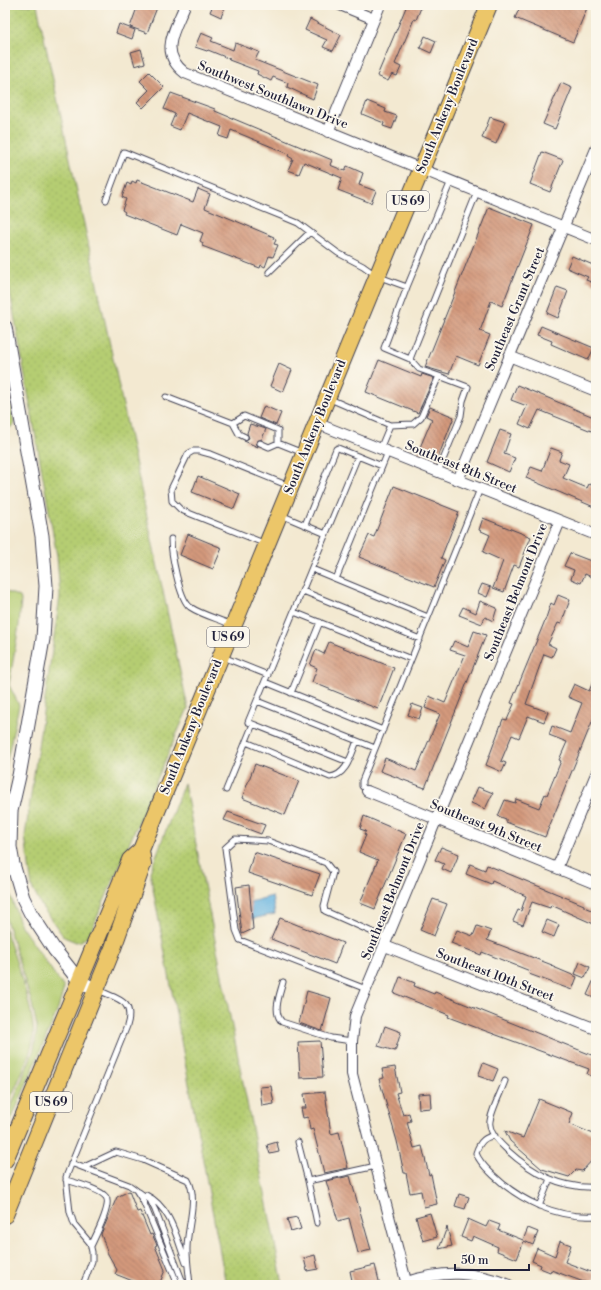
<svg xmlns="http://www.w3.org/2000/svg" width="601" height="1290" font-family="'Libre Bodoni',serif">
  <defs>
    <pattern id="park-dots" width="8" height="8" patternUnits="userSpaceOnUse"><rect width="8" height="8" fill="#b5cd72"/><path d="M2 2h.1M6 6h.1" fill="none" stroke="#9bb064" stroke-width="1.8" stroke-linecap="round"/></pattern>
    <pattern id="building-back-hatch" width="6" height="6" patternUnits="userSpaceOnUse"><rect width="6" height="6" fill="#d3997c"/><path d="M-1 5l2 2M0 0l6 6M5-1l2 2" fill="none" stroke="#ab7c67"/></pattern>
  </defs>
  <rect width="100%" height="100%" fill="#fbf7ec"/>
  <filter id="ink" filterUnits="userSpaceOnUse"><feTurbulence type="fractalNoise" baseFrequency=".025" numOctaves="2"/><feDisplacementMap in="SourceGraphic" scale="8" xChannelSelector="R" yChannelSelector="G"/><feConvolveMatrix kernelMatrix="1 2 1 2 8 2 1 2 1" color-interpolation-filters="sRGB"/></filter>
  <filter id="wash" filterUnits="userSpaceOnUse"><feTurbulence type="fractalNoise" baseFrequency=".012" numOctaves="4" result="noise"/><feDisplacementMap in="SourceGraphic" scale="16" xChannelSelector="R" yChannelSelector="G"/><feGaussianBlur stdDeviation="0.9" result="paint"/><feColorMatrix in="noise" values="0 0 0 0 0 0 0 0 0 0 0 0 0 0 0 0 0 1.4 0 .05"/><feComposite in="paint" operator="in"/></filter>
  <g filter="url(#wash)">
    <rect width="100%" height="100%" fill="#f3e9d1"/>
    <path fill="#b5cd72" stroke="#6c7856" d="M5,381L14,423L11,427L6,430Z
      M5,591L20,597L21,600L19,625L9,685L19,705L5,769Z
      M5,879L21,926L64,988L58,1009L5,1135V1122L34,1049L37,1027L32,1004L5,916Z
      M5,927C13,955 37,1014 33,1040C29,1062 13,1091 5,1112Z"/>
    <path fill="url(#park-dots)" stroke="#6c7856" d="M5,5H37L188,708L89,936L81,941L76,942L64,937L42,907L32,888L25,836L60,596L57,556L5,264Z
      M184,783L283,1285H226L150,872Z"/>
    <path fill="#66b4e0" stroke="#446b8e" d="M272,896L275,914L252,919L250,902Z"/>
    <g id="blocks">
      <path fill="url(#building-back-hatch)" d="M138,5H158L147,33L130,27Z
        M213,5H226L221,17L210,12Z
        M407,5H422L416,20L414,19L395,64L401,67L397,76L392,74L388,81L377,76Z
        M521,5H579L587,8L573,42L515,18Z
        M310,19L341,35L333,51L323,47L327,40L305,30Z
        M119,24L135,30L132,39L116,33Z
        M201,33L213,38L211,41L233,50L235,43L259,52L255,60L318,85L313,99L287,87L288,83L273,77L271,81L257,74L258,71L229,60L230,59L208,50L207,51L195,47Z
        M425,36L436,41L431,53L420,48Z
        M141,49L145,63L135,66L131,52Z
        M149,72L164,87L143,108L137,102L149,90L140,81Z
        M561,83L572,88L555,129L543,124Z
        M171,93L215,109V111L332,160L330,165L345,171L347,166L363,173L359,185L376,191L371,203L338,190L342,178L304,162L299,174L288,170L293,159L288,156L289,154L231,130L228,139L219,136L222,127L187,113L180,130L170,126L175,114L164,109Z
        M367,101L386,109L385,112L397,116L392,129L383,126L384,123L362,114Z
        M490,117L505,122L496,144L482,138Z
        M542,152L563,160L550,192L530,184Z
        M137,180L193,202L198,189L210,194L205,208L274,237L273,239L276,240L274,244L278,245L273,257L269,256L265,267L261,265L260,268L202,246L203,243L200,241L203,233L181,224L177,235L124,214L125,212L122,210L126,199L122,197L127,183L131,185L132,181L136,183Z
        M489,207L534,225L502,306L491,301L480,331L490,335L478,365L456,356L449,374L425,367Z
        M572,256L593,265L596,257V284L586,280L588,277L567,268Z
        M557,287L568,291L558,318L547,313Z
        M541,326L594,348L588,360L551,344L552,341L537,335Z
        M379,360L421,377L422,374L434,378L418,413L366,392Z
        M279,364L292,370L283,392L270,386Z
        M517,385L596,418L594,432L539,410L530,429L519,424L527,406L511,400Z
        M264,406L281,413L276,425L259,418Z
        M430,407L454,417L437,460L418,452L432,419L426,416Z
        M250,424L266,429L262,439L256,442L258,447L244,441L249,438L247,433Z
        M500,430L511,434L504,454L515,458L509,472L487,462Z
        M551,448L562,452L559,460L569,464L563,478L587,488L589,484L596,487V502L594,507L526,478L531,467L542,471Z
        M198,476L240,494L234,509L192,492Z
        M394,486L459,512L441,558L445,560L434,587L359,557L369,535L374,537Z
        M483,518L531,537L519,567L514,565L504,592L493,588L503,561L483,552L490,535L479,530Z
        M188,534L222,548L213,569L180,555Z
        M570,553L596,563V579L585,574L581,583L571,579L574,570L564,566Z
        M482,584L491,587L487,597L478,593Z
        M558,595L570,600L561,624L558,623L548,644L556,648L552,657L544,654L526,704L548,712L544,722L528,716L519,738L512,735L501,761L506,763L502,772L486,765L503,719L507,720L514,704L511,703L546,618L551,603L554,605Z
        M480,601L497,608L493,621L485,617L482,624L459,615L463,607L476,613Z
        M474,631L486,635L425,788L380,771L385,758L416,771L440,714L425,708L429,696L445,703L465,655L450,650L454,641L468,647Z
        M329,642L394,668L378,709L312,682L317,668L310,665L316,650L324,654Z
        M596,675V712L545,837L506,822V819L498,816L505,800L515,803L516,799L539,808L545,794L547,795L561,761L559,760L567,742L549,735L552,726L570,733L582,703L568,697L574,684L589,691Z
        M412,704L423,708L419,719L408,715Z
        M255,764L299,781L285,815L242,798Z
        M478,787L493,793L485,809L471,803Z
        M228,812L265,825L261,834L224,820Z
        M364,816L406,834L375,909L360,903L378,860L359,852L366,835L364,834L366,831L360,829Z
        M441,847L459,854L451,873L442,869L444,864L435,860Z
        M254,852L320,874L312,895L248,873Z
        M470,864L485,870L487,865L584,905V907L596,912V925L551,905L550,908L532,902L523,925L513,921L518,910L521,911L526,896L492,881L491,884L466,874Z
        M249,885L253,929L242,934L236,887Z
        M433,899L447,904L434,936L420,930Z
        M280,918L343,943L335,964L271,939Z
        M547,920L559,925L554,937L542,932Z
        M477,926L491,931L487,940L552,965L551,966L577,977L572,990L529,974L530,971L482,952L481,955L451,943L457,930L473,936Z
        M580,962L590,967L585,978L575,974Z
        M596,975V999L587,995Z
        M400,977L415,983L414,986L434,994L435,992L594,1056L596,1053V1078L587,1074L589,1069L464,1023L448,1017L449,1015L394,993Z
        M307,991L331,998L322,1031L299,1023Z
        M385,1026L401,1032L395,1051L378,1046Z
        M320,1041L323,1077L300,1078L298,1042Z
        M483,1063L498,1069L493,1081L478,1076Z
        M395,1067L400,1092L396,1093L403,1115L409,1113L411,1121L407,1122L414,1148L422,1146L429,1175L431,1174L437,1204L424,1207L421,1191L410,1193L406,1173H404L397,1141L379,1079L384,1078L382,1069Z
        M271,1086L274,1104L262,1106L260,1087Z
        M325,1092L331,1134L339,1132L348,1168L324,1173L313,1129L310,1130L308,1117L303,1118L301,1108H306L304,1094Z
        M430,1093L431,1108L419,1109L418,1094Z
        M539,1099L573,1113L569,1124L596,1135V1156L582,1171L576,1170L569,1177L542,1169L510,1141L505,1131L523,1138Z
        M277,1142L279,1152L270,1154L267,1145Z
        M350,1176L371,1250L358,1253L349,1218L338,1221L326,1181Z
        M129,1191L137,1212L140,1211L150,1235L152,1234L157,1245L155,1246L165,1270L159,1285H143L115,1274L117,1270L108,1254L101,1234L117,1197Z
        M459,1194L469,1197L465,1209L455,1206Z
        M430,1213L437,1237L423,1241L416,1217Z
        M297,1217L301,1229L291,1232L287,1219Z
        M468,1219L486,1227L489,1221L500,1225L498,1230L523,1240L528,1228L538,1232L533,1245L524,1241L517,1259L497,1251L498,1247L473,1236L471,1241L461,1237Z
        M447,1227L452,1246L439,1249Z
        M560,1241L571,1245L565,1262L596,1274L592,1285L551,1270L550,1272L540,1268L541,1265L532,1261L537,1248L555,1256Z
        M315,1255L318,1269L307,1271L304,1258Z
        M375,1265L380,1285H353L350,1271Z"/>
    </g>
  </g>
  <g filter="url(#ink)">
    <use href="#blocks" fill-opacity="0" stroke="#414052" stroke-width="1"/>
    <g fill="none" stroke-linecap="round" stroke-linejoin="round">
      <defs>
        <path id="service" d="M451,181L407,287L384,348L410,359L477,192
          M106,200L124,152L286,218L298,223L338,253L363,266L377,276L407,287
          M269,272L310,232
          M166,397L233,423L244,416L278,430V443L303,453
          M330,399L390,425
          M233,423L239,434L245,437
          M260,443L269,447L278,443
          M380,449L390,425L413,424L421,417L439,376L419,369L410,359
          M438,472L461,416L463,401L468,387L439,376
          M281,515L326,534
          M305,525L336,449L338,448L382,466
          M171,539C171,552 179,599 190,607C202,615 219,619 232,625
          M266,544L181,510L172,501L171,489L188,454L193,451H199L210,454L289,486
          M312,569L428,617
          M336,579L388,452
          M303,591L420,639
          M294,612L411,659
          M223,657L268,675
          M265,682L383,730
          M291,693L320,622
          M257,701L375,748
          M246,742L330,777C347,775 351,755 357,741
          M348,762L248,722L358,456
          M226,790L253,724
          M367,791L362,786V781L480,489
          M283,982C280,994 272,1012 282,1022L331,1038L352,1041
          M366,989L240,940L236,930L225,848L235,839L268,841L326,863L333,872L324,906L325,911L388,939
          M505,1081C502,1090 488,1117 490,1125C491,1135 500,1143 507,1150C532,1173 561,1189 596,1187
          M495,1136C484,1136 479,1143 476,1153C479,1162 487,1169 493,1175C520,1201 558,1219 596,1216
          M298,1142L308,1181
          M71,1163L129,1185L136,1190L143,1201L178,1285
          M84,1167L116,1152L143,1160L188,1180C199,1199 186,1230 187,1251C187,1262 189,1274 190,1285
          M66,1180C76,1183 100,1189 106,1197C112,1205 95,1237 91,1246
          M139,1192L150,1200L155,1210L184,1285
          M146,1195C171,1207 177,1239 186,1263
          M539,1206L550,1179
          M317,1223L308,1181L376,1166
          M83,1285L92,1261V1252L90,1243L74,1224L70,1212L66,1177L127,1026C135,1000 117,999 98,990"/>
        <path id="minor" d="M185,5C175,30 158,52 185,73L596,240
          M340,5L374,19
          M328,132L380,5
          M509,356L596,391
          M316,423L596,535
          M458,480L596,149
          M367,791L596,884
          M557,868L596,774
          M385,946L596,1029
          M407,1282C443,1270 474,1271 509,1285
          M407,1285L352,1074V1041L355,1016L560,521"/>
        <path id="tertiary" d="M5,327L42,536L46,586L43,639L19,776L11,811L10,847L13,864L23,898L31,914L54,949L80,982L97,990"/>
        <path id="primary" d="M5,1160L130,860L141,850L489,5
          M5,1215L113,948L143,864L141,850"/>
      </defs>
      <use href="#service" stroke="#414052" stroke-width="7"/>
      <use href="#minor" stroke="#414052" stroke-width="12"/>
      <use href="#tertiary" stroke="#414052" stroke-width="15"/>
      <use href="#primary" stroke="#414052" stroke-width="18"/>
      <use href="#service" stroke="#fff" stroke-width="5"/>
      <use href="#minor" stroke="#fff" stroke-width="10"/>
      <use href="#tertiary" stroke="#fff" stroke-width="13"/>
      <use href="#primary" stroke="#ecc669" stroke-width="16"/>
    </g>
  </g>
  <g text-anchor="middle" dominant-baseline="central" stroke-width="3.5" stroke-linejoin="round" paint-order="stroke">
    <g fill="#fbf7ec" stroke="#636270" stroke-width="1">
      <rect x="387" y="191" width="42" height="20" rx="3"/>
      <rect x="207" y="627" width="42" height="20" rx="3"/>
      <rect x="30" y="1092" width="42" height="20" rx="3"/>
    </g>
    <g font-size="12" font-weight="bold" fill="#22223b">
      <text x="408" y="201">US 69</text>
      <text x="228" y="637">US 69</text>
      <text x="51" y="1102">US 69</text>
    </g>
    <g font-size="13" fill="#22223b" stroke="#fbf7ec">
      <text transform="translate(273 95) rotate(22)">Southwest Southlawn Drive</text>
      <text transform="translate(447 106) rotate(-68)">South Ankeny Boulevard</text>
      <text transform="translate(515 309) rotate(-67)">Southeast Grant Street</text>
      <text transform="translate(315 427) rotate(-68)">South Ankeny Boulevard</text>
      <text transform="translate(461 467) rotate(22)">Southeast 8th Street</text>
      <text transform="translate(516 592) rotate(-68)">Southeast Belmont Drive</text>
      <text transform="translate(191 727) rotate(-68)">South Ankeny Boulevard</text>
      <text transform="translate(486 826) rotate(22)">Southeast 9th Street</text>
      <text transform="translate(393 891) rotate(-68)">Southeast Belmont Drive</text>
      <text transform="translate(495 975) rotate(21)">Southeast 10th Street</text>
    </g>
  </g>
  <rect width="601" height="1290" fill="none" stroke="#fbf7ec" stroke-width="20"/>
  <path d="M455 1264v6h74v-6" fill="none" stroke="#22223b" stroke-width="2"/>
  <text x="461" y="1264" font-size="12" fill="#22223b" stroke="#fbf7ec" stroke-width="3" paint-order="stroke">50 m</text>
</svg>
